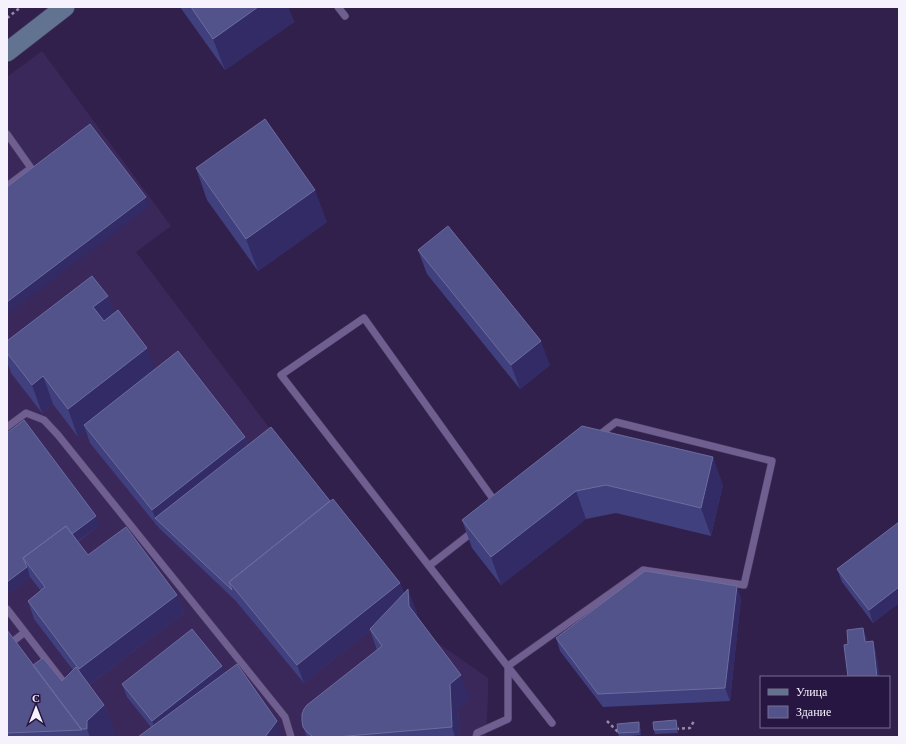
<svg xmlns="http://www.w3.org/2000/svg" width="906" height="744" font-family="'Libre Baskerville',serif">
  <rect width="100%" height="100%" fill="#31204c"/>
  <path fill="#3b285b" d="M42,51L171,226L136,252L319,493L417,613L418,629L488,678V695L486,737H7V77Z"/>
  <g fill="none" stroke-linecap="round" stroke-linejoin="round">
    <defs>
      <path id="lane" d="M338,7L345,16
        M7,134L31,168L7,186
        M7,427L26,413L44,420L58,435L285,717L291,737
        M496,503L364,318L281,375L429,566L552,723
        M429,566L475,530
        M7,609L68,688
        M7,646L25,632
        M476,737L477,733L508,719V666L643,570L744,585L772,461L616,422L598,436"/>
      <path id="secondary" d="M7,52L65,7"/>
    </defs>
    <use href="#lane" stroke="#493b5e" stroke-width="8"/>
    <use href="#secondary" stroke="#493b5e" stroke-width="20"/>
    <path stroke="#948aa6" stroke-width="2.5" stroke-dasharray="3 3" stroke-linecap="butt" d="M7,18L21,7
      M607,721L618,732H620
      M676,729L690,728L694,721"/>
    <use href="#lane" stroke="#6f5f90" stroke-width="7"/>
    <use href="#secondary" stroke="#617390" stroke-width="19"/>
  </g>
  <path fill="#40407f" d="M180,7H288L294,22L225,70Z
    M196,168L327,222L258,271L207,200Z
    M418,250L550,365L520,389L427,274Z
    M108,296L114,314L155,369L245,437L248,445L330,501L400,583L404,594L417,613V616L470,699L458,708L460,737H307L303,727L377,650L370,630L304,683L235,600L159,528L90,443L86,431L78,437L53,404L42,413L11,373L7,361V341Z
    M582,426L723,485L711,536L616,513L586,519L501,585L472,548L462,520Z
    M7,433L99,525L78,542L88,555L177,595L184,613L89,685L104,705L115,733L110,737H7V630L33,665L62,681L73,670L34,619L28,601L41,591L30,577L7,594Z
    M899,522V603L873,623L842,582L837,569Z
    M741,598L730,701L603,707L560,651L556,638Z
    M222,666L224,674L281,730L151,727L127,697L122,684Z
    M676,720L677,723L678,733L655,734L654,730Z
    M640,726L641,735L619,737L618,733Z"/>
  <path fill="#322b65" d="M258,7H288L294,22L225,70L213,39Z
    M315,190L327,222L258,271L246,239Z
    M146,197L149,207L7,314V302Z
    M108,296L118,324L104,335L93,307Z
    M541,341L550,365L520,389L511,365Z
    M147,348L158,376L84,425L86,431L78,437L68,409Z
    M43,376L53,404L42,413L32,385Z
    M245,437L251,454L155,518L159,528L152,510Z
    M713,457L723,485L711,536L701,508Z
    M576,491L586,519L501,585L491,557Z
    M96,516L99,525L35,574L29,565Z
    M27,567L30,577L7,594V582Z
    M400,583L406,601L304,683L297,665Z
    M737,586L741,598L730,701L725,688Z
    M899,587V603L873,623L869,610Z
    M408,589L417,613L418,629L409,606Z
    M177,595L184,613L86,687L79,669Z
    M863,628L867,638L869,652L865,642Z
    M873,641L876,651L880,677H877Z
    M222,666L226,679L157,734L152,721Z
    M461,675L470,699L458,708L460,737H455L452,727L450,684Z
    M104,705L115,733L110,737H90L87,729V721Z
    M676,720L677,723L678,733L677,729Z
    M277,721L281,730L276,737H265Z
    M639,722L640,726L641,735L639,732Z"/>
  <path fill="#53538c" stroke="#6c6c9e" d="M191,7H258L213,39Z
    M265,119L315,190L246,239L196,168Z
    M90,124L146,197L7,302V187Z
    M448,226L541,341L511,365L418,250Z
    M92,276L108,296L93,307L104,321L118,310L147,348L68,409L43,376L32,385L7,353V341Z
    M178,351L245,437L152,510L84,425Z
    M24,420L96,516L72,534L66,526L23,558L27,567L7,582V433Z
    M582,426L713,457L701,508L606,485L576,491L491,557L462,520Z
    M271,427L330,501L229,582L232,590L155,518L248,445Z
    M333,499L400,583L297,665L229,582Z
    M899,522V587L869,610L837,569Z
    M66,526L88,555L126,527L177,595L79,669L28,601L45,587L23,558Z
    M645,571L737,586L725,688L598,694L556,638Z
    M408,589L409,606L461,675L450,684L452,727L336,737H315L312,736L307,732L303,727L302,721V714L304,709L307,705L382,646L370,629Z
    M863,628L865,642L873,641L877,677H848L844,645L848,644L847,630Z
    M192,629L222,666L152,721L122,684Z
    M7,630L82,730L7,733Z
    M43,658L62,681L76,667L104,705L87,721V729H81L33,665Z
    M237,664L277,721L265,737H138Z
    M676,720L677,729L654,730L653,722Z
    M639,722V732L618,733L617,724Z"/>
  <rect width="906" height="744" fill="none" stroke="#f5f2fe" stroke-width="16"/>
  <rect x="760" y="676" width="130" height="52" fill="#271641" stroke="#796e8d"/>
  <rect x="768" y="689" width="20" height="6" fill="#617390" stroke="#796e8d"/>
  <text x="796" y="696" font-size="12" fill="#f5f2fe">Улица</text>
  <rect x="768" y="706" width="20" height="12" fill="#53538c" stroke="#796e8d"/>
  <text x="796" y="716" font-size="12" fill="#f5f2fe">Здание</text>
  <g transform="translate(36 708)" stroke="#271641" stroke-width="3" paint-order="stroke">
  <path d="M0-3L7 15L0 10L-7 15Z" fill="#f5f2fe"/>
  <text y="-6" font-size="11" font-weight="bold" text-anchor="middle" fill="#f5f2fe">С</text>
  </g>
</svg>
